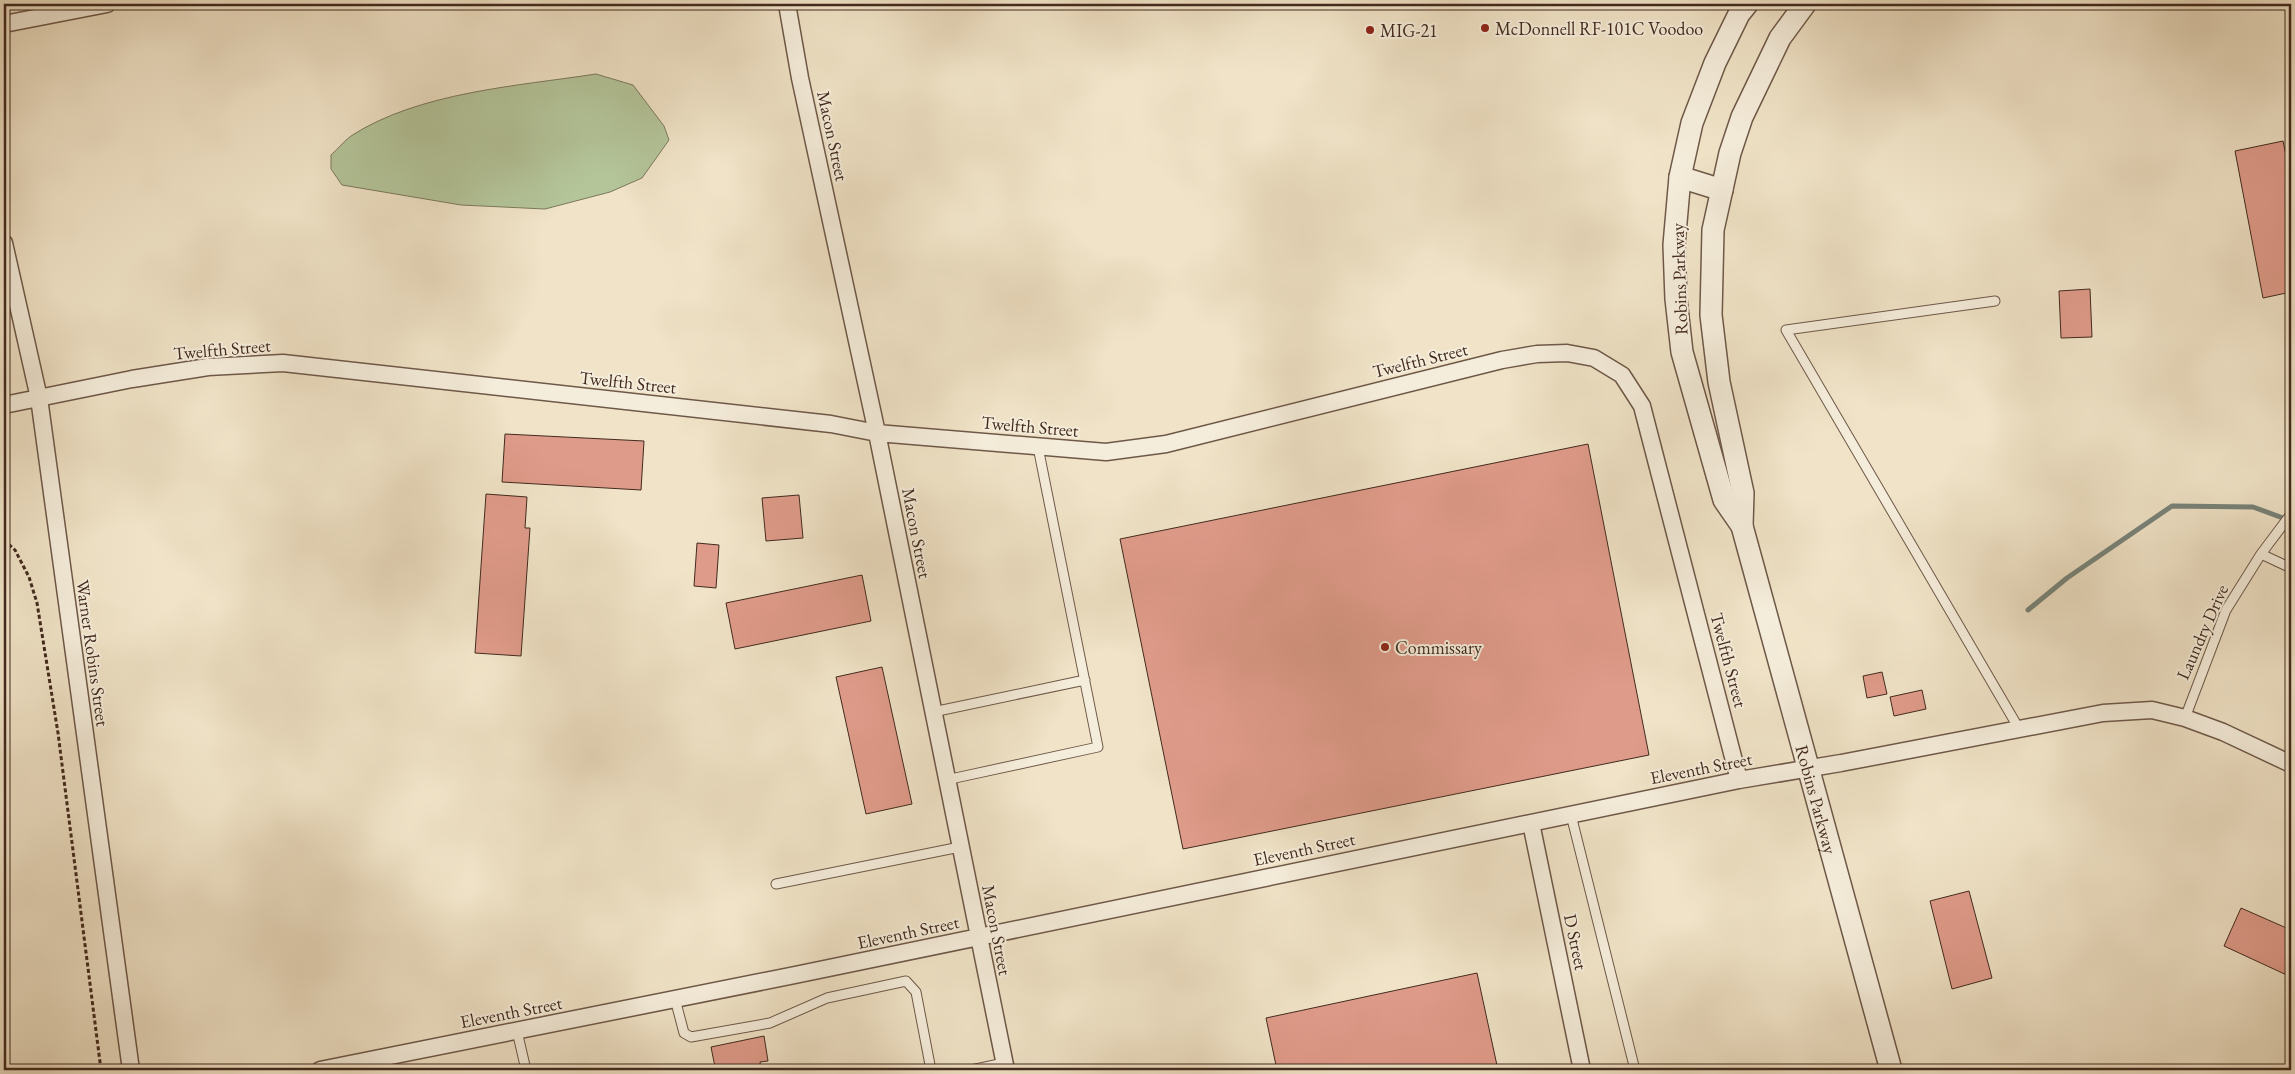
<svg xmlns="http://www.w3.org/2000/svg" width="2295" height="1074" font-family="'EB Garamond',serif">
  <rect width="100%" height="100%" fill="#f0e3c7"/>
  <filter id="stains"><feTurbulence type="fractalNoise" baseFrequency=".004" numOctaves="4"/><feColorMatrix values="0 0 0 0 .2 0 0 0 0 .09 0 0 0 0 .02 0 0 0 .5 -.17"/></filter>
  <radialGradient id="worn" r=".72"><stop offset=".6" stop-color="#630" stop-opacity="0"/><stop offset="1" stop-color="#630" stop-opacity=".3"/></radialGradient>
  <path fill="#b4c59a" stroke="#7b785c" d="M596,74L633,85L664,126L669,140L642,178L610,192L545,209L461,205L342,185L331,169V155C338,149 344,141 351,136C419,92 518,86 596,74Z"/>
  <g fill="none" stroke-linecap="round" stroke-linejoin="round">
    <path stroke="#77837a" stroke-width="5" d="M2028,610L2067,578L2172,506L2253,507L2291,521"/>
  </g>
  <path fill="#df9b8a" stroke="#422a1e" d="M2284,4H2291V21H2290Z
    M2283,141L2287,160L2291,159V292L2263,298L2235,151Z
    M2090,289L2092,337L2061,338L2059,291Z
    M505,434L644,441L641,490L502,482Z
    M1588,444L1649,755L1183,849L1120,539Z
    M486,494L527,497L525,528H530L521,656L475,653Z
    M799,495L803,538L766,541L762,498Z
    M697,543L719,545L716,588L694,586Z
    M862,575L871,621L735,649L726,603Z
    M882,667L912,804L866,814L836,677Z
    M1882,672L1887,694L1867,698L1863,676Z
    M1922,690L1926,709L1894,716L1890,697Z
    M1969,891L1992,978L1952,989L1930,901Z
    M2241,908L2291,930V977L2224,946Z
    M1477,973L1498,1070H1277L1266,1018Z
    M764,1036L768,1061L760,1062L761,1070H700L715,1067L711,1047Z"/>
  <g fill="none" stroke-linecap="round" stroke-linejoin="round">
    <defs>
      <path id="service" d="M1995,301L1786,330L2018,727
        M2261,554L2291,568
        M933,712L1085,680
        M2185,718L2226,610L2261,554L2291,514
        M946,780L1098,747L1038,447
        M1571,815L1635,1070
        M776,884L960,847
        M675,999L684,1033L691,1037L770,1023L827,998L906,981L916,992L931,1070
        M517,1031L526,1070
        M971,1070L1004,1063"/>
      <path id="minor" d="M787,4L800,78L877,433L1006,1070
        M4,24L107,4
        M4,243L39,398L131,1070
        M4,405L132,379L208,367L283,363L831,424L877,433L1106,452L1166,444L1502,360L1537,354L1567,353L1594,358L1622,375L1642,406L1739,780
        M1531,823L1582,1070
        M320,1070L795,975L1739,780L1841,763L2103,713L2152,710L2185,718L2223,732L2291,764"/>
      <g id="tertiary">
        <path id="s1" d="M1805,4L1780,38L1742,117L1730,153L1713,230L1711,315L1719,382L1743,493L1742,526L1891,1070"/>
        <path d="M1680,177L1722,190"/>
        <path d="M1742,526L1724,500L1682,352L1676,299L1674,245L1680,177L1692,123L1715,63L1739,14L1747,4"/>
      </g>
    </defs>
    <use href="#service" stroke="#6e5848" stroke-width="11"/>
    <use href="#minor" stroke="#6e5848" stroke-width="19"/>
    <use href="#tertiary" stroke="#6e5848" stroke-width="24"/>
    <path stroke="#422a1e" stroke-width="3" stroke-dasharray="4 2.5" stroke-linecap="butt" d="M4,540L15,550L29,577L37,603L58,733L101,1070"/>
    <use href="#service" stroke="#f5eddb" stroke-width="9"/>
    <use href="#minor" stroke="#f5eddb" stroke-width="16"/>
    <use href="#tertiary" stroke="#f5eddb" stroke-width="21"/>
  </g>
  <g fill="#8f2418" stroke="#f5eddb" stroke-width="2">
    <circle cx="1485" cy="28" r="5"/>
    <circle cx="1370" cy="30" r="5"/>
    <circle cx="1385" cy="647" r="5"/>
  </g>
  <g text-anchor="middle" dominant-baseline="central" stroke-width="4" stroke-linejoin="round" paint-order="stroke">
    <g font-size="18" fill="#422a1e" stroke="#f5eddb" text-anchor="start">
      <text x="1495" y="28">McDonnell RF-101C Voodoo</text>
      <text x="1380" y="30">MIG-21</text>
      <text x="1395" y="647">Commissary</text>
    </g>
    <g font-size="18" fill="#422a1e" stroke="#f5eddb">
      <text transform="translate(833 136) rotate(78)">Macon Street</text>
      <text transform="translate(1679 279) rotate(-92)">Robins Parkway</text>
      <text transform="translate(222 349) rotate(-5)">Twelfth Street</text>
      <text transform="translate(1420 360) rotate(-14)">Twelfth Street</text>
      <text transform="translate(628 382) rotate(6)">Twelfth Street</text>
      <text transform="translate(1030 426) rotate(5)">Twelfth Street</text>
      <text transform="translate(917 533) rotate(79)">Macon Street</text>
      <text transform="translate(2202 632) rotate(-66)">Laundry Drive</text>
      <text transform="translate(93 653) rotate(82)">Warner Robins Street</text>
      <text transform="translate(1729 660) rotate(75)">Twelfth Street</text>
      <text transform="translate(1701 768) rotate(-11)">Eleventh Street</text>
      <text stroke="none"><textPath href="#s1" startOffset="829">Robins Parkway</textPath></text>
      <text transform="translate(1304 849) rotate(-12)">Eleventh Street</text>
      <text transform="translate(997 930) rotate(79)">Macon Street</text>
      <text transform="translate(908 932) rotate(-12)">Eleventh Street</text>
      <text transform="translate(1576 942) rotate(78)">D Street</text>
      <text transform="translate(511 1012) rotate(-11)">Eleventh Street</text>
    </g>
  </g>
  <rect width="2295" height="1074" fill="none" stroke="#f0e3c7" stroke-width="20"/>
  <rect x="5" y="5" width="2285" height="1064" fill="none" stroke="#422a1e" stroke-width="2.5"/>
  <rect x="10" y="10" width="2275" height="1054" fill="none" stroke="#422a1e"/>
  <rect width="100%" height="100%" filter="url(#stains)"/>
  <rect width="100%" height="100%" fill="url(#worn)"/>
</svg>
